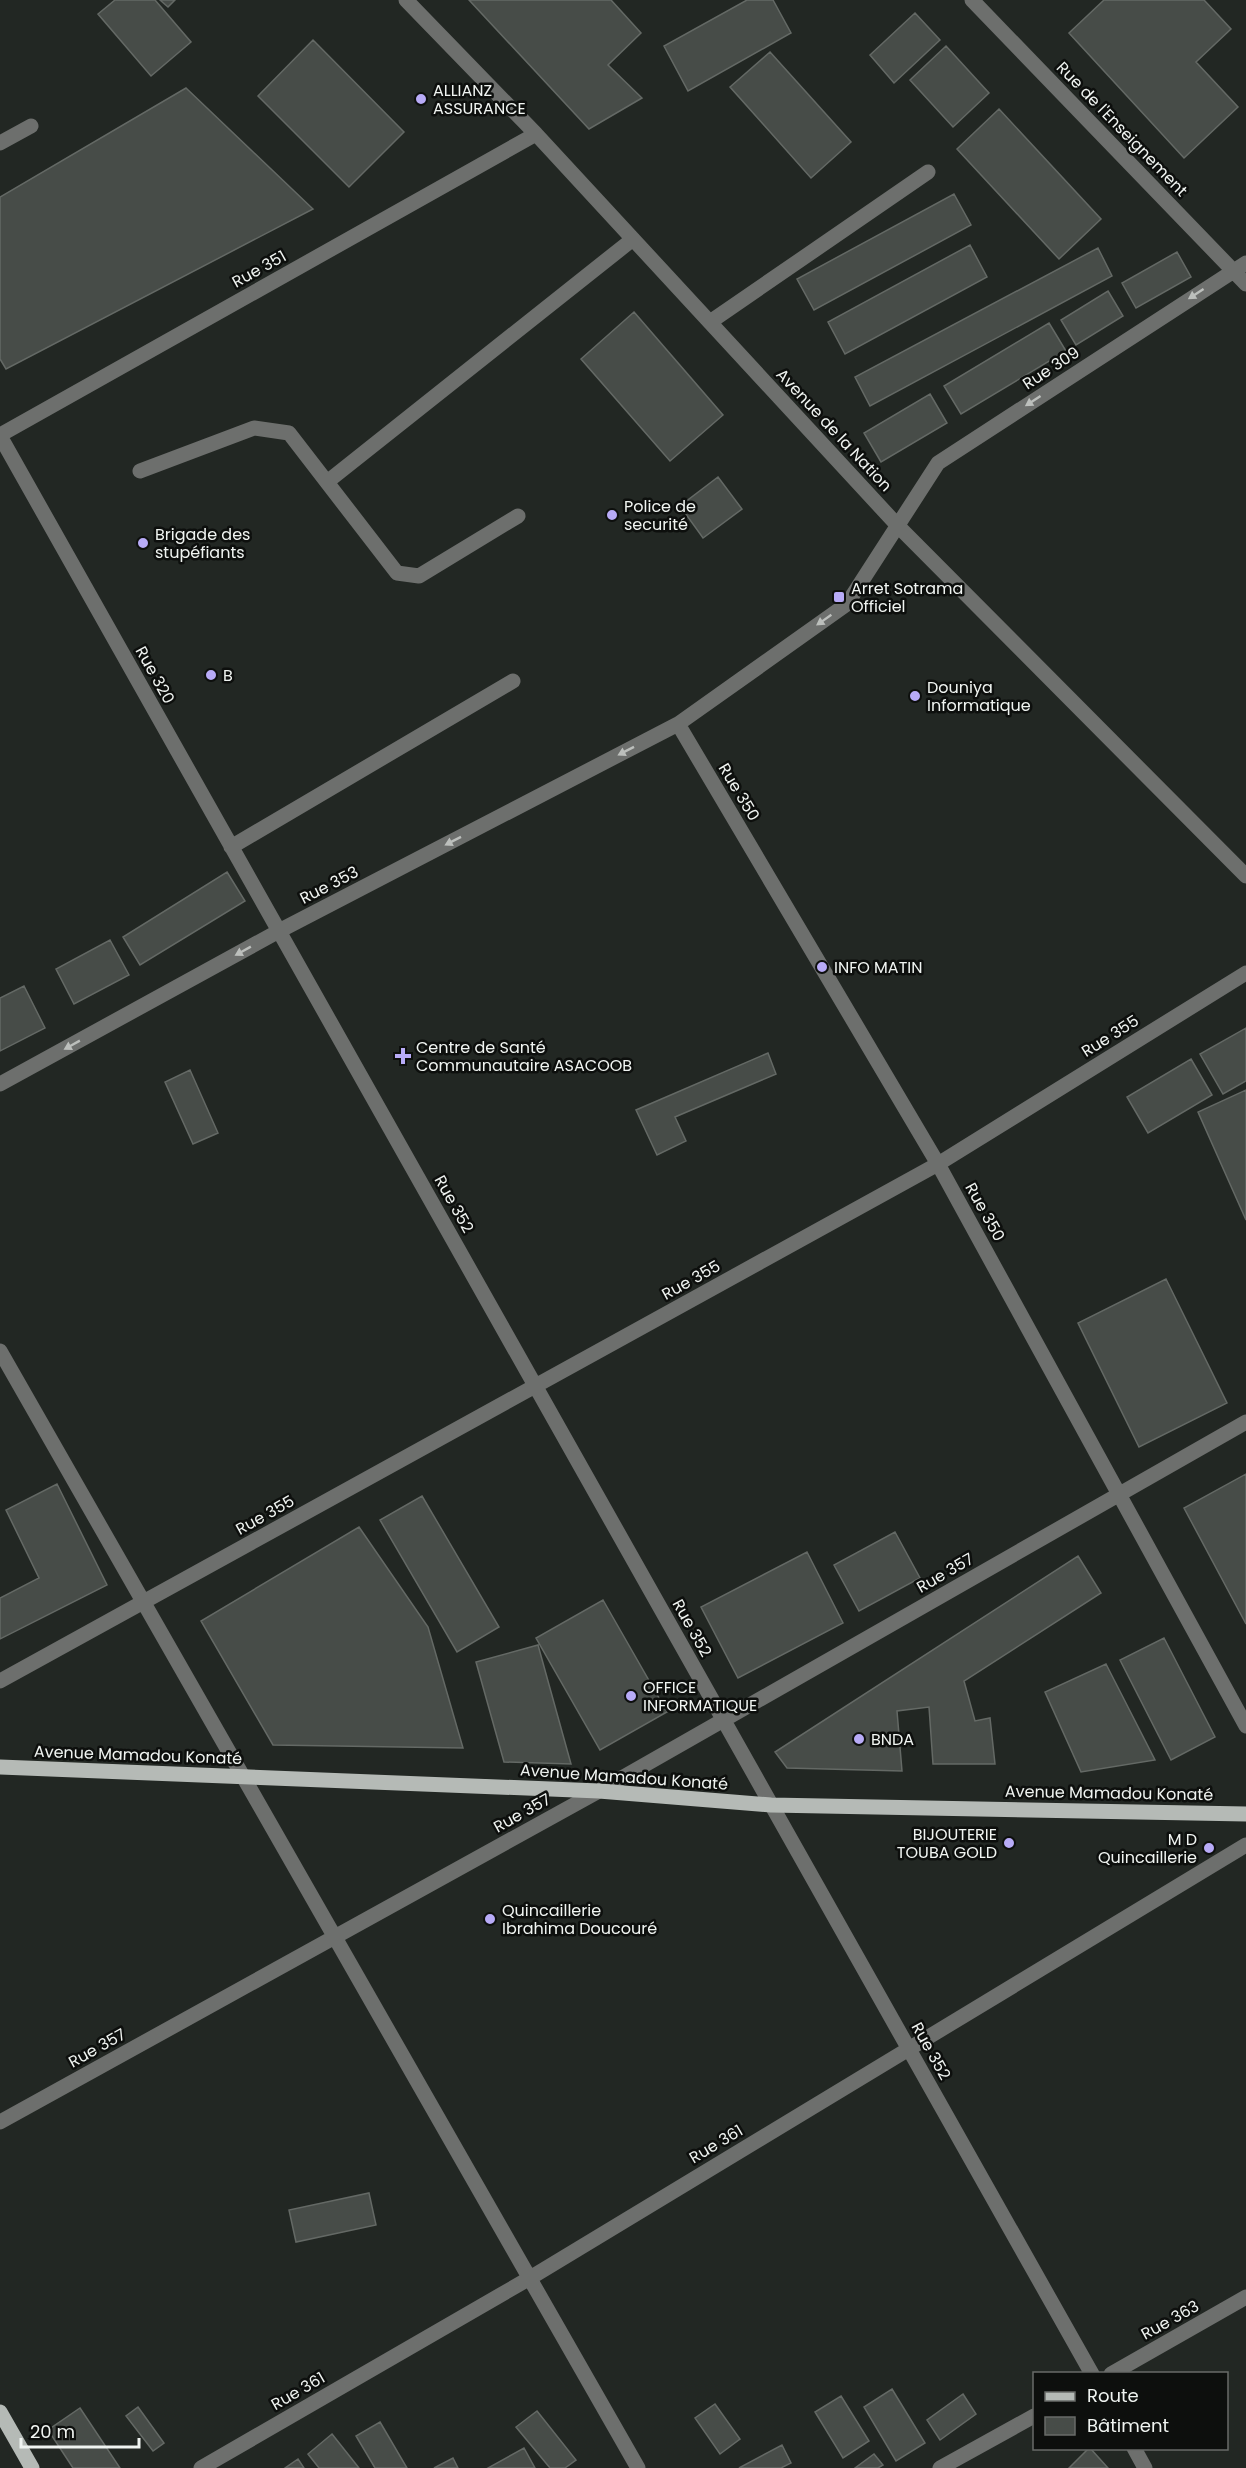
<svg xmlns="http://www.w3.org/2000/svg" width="1246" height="2468" font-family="Poppins,sans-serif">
  <rect width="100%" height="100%" fill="#222723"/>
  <path fill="#474c48" stroke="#646965" stroke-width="1.5" d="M115,0H155L191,42L151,76L98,14Z
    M160,0H175L168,7Z
    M469,0H611L641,33L608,65L642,98L589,129Z
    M747,0H773L791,33L688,91L664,46Z
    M1104,0H1204L1231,29L1196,62L1238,107L1184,158L1069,33Z
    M915,13L940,40L894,83L870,55Z
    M313,40L404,132L349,187L258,96Z
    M946,46L989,93L953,127L910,80Z
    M770,52L851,142L811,178L730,87Z
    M186,88L313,209L6,369L0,359V197Z
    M999,109L1101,219L1059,259L957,149Z
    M954,194L971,225L814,310L797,279Z
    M970,245L987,277L845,354L828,322Z
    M1098,248L1112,276L870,406L855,377Z
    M1177,252L1191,277L1136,308L1122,283Z
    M1108,291L1123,316L1076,345L1061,320Z
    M634,312L723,415L670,461L581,359Z
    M1049,323L1066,351L961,414L944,386Z
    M930,394L947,423L881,462L864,433Z
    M718,477L742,509L703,538L680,506Z
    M227,872L245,901L140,965L123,937Z
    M110,940L129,975L74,1004L56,969Z
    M24,986L45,1028L0,1051V998Z
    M1246,1028V1081L1223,1094L1200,1054Z
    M768,1053L776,1074L675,1117L686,1141L657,1155L636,1110Z
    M1191,1059L1212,1095L1148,1133L1127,1097Z
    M190,1070L218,1133L193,1144L165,1082Z
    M1246,1090V1220L1198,1112Z
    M1166,1279L1227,1403L1139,1447L1078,1323Z
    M1246,1474V1624L1184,1508Z
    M57,1484L107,1585L0,1639V1598L39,1578L6,1510Z
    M422,1496L499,1627L457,1652L380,1520Z
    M359,1527L428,1627L463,1748L273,1745L201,1621Z
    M895,1532L920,1578L859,1611L834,1565Z
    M807,1552L843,1623L738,1678L701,1607Z
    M1078,1556L1101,1593L964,1681L975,1721L990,1718L995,1764H933L929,1707L897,1711L902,1771L787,1768L775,1752Z
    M603,1600L667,1712L600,1750L536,1638Z
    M1164,1638L1215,1737L1171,1760L1120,1660Z
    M538,1645L571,1764L504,1762L476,1662Z
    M1106,1664L1155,1760L1081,1772L1045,1692Z
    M369,2193L376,2225L296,2242L289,2210Z
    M892,2389L925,2443L896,2461L864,2407Z
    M963,2394L976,2414L940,2440L927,2420Z
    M841,2396L869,2441L843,2458L815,2412Z
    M715,2404L740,2439L720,2454L695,2418Z
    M138,2407L164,2443L153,2451L126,2416Z
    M80,2408L120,2468H73L48,2430Z
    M537,2411L576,2460L565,2468H550L516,2427Z
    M380,2422L407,2468H375L356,2436Z
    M332,2434L359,2468H319L308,2454Z
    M782,2445L791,2463L781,2468H739Z
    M524,2448L535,2468H488Z
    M1090,2448L1108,2468H1069L1089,2448Z
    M874,2454L883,2465L878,2468H855Z
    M453,2458L458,2468H434Z
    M298,2459L304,2468H285Z"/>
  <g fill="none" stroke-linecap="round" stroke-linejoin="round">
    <path stroke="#6d6f6d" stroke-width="15" d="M406,0L536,134L898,526L1246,876
      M972,0L1246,284
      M0,143L31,126
      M710,322L928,172
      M0,435L536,134
      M0,436L1092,2374
      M140,471L254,428L289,433L397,573L419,576L518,516
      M327,482L633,239
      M678,724L938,1164L1246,1726
      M231,847L513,681
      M0,1084L279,931L678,724L847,604L938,463L1246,263
      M0,1351L638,2468
      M0,1681L938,1164L1246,973
      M0,2122L599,1791L1246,1422
      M1111,2374L1246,2297
      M1134,2448L1145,2468
      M201,2468L530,2278L1246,1845
      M940,2468L1034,2416"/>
    <path stroke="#b5bab6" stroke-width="15" d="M0,1767L599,1791L771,1805L1246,1814
      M0,2412L32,2468"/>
  </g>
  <defs><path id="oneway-solid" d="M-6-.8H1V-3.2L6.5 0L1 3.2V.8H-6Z" transform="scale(1.5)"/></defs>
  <g fill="#bcbfbc">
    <use href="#oneway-solid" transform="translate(1196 294) rotate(147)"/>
    <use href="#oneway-solid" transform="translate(1033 401) rotate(147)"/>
    <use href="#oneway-solid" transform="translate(824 620) rotate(145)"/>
    <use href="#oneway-solid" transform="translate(626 751) rotate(153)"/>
    <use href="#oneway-solid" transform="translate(453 841) rotate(153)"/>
    <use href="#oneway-solid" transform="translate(243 951) rotate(151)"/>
    <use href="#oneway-solid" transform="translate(72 1045) rotate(151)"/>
  </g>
  <g fill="#b8abf7" stroke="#0d0f0d" stroke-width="2">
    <circle cx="421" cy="99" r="6"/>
    <circle cx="612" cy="515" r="6"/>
    <circle cx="143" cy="543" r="6"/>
    <rect x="833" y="591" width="12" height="12" rx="3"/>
    <circle cx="211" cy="675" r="6"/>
    <circle cx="915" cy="696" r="6"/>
    <circle cx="822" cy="967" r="6"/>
    <path d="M400 1047h6v6h6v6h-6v6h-6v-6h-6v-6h6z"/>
    <circle cx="631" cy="1696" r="6"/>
    <circle cx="859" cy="1739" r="6"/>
    <circle cx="1009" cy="1843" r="6"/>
    <circle cx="1209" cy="1848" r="6"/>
    <circle cx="490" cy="1919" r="6"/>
  </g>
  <g text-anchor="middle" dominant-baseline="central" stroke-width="5" stroke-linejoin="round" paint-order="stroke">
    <g font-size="16" fill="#f0f4f1" stroke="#0d0f0d" text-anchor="start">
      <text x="433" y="90">ALLIANZ<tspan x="433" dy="18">ASSURANCE</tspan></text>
      <text x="624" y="506">Police de<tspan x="624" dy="18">securité</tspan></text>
      <text x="155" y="534">Brigade des<tspan x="155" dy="18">stupéfiants</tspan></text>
      <text x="851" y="588">Arret Sotrama<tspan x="851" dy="18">Officiel</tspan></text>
      <text x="223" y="675">B</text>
      <text x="927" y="687">Douniya<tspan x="927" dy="18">Informatique</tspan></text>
      <text x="834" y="967">INFO MATIN</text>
      <text x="416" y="1047">Centre de Santé<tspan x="416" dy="18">Communautaire ASACOOB</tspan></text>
      <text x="643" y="1687">OFFICE<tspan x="643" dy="18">INFORMATIQUE</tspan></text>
      <text x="871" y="1739">BNDA</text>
      <text x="997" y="1834" text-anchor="end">BIJOUTERIE<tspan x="997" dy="18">TOUBA GOLD</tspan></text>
      <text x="1197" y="1839" text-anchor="end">M D<tspan x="1197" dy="18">Quincaillerie</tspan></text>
      <text x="502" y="1910">Quincaillerie<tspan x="502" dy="18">Ibrahima Doucouré</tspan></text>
    </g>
    <g font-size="16" fill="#f0f4f1" stroke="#0d0f0d">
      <text transform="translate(1122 129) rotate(46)">Rue de l'Enseignement</text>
      <text transform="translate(259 269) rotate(-29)">Rue 351</text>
      <text transform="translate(1051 368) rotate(-33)">Rue 309</text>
      <text transform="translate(834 430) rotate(47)">Avenue de la Nation</text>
      <text transform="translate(155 675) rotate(61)">Rue 320</text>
      <text transform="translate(739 792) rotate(59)">Rue 350</text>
      <text transform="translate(329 885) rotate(-27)">Rue 353</text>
      <text transform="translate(1110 1036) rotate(-32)">Rue 355</text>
      <text transform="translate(454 1204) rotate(61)">Rue 352</text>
      <text transform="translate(985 1212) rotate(61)">Rue 350</text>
      <text transform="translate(691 1280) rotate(-29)">Rue 355</text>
      <text transform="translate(265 1515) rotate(-29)">Rue 355</text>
      <text transform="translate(945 1573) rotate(-30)">Rue 357</text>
      <text transform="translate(692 1628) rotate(61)">Rue 352</text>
      <text transform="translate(138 1755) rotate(2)">Avenue Mamadou Konaté</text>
      <text transform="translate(624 1777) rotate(4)">Avenue Mamadou Konaté</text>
      <text transform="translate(1109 1793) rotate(1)">Avenue Mamadou Konaté</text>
      <text transform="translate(522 1813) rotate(-29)">Rue 357</text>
      <text transform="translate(97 2048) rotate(-29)">Rue 357</text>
      <text transform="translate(931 2051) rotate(61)">Rue 352</text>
      <text transform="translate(716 2144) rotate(-31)">Rue 361</text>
      <text transform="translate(1170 2320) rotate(-29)">Rue 363</text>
      <text transform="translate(298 2391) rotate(-30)">Rue 361</text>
    </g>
  </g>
  <rect x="1033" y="2372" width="195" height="78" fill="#0d0f0d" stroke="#686b68" stroke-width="1.5"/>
  <rect x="1045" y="2392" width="30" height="9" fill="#b5bab6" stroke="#686b68" stroke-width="1.5"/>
  <text x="1087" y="2402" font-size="18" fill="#f0f4f1">Route</text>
  <rect x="1045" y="2417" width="30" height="18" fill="#474c48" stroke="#686b68" stroke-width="1.5"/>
  <text x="1087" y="2432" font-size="18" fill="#f0f4f1">Bâtiment</text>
  <path d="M21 2438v9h118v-9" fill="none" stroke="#f0f4f1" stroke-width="3"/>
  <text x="30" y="2438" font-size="18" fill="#f0f4f1" stroke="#0d0f0d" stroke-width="4.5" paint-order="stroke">20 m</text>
</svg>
